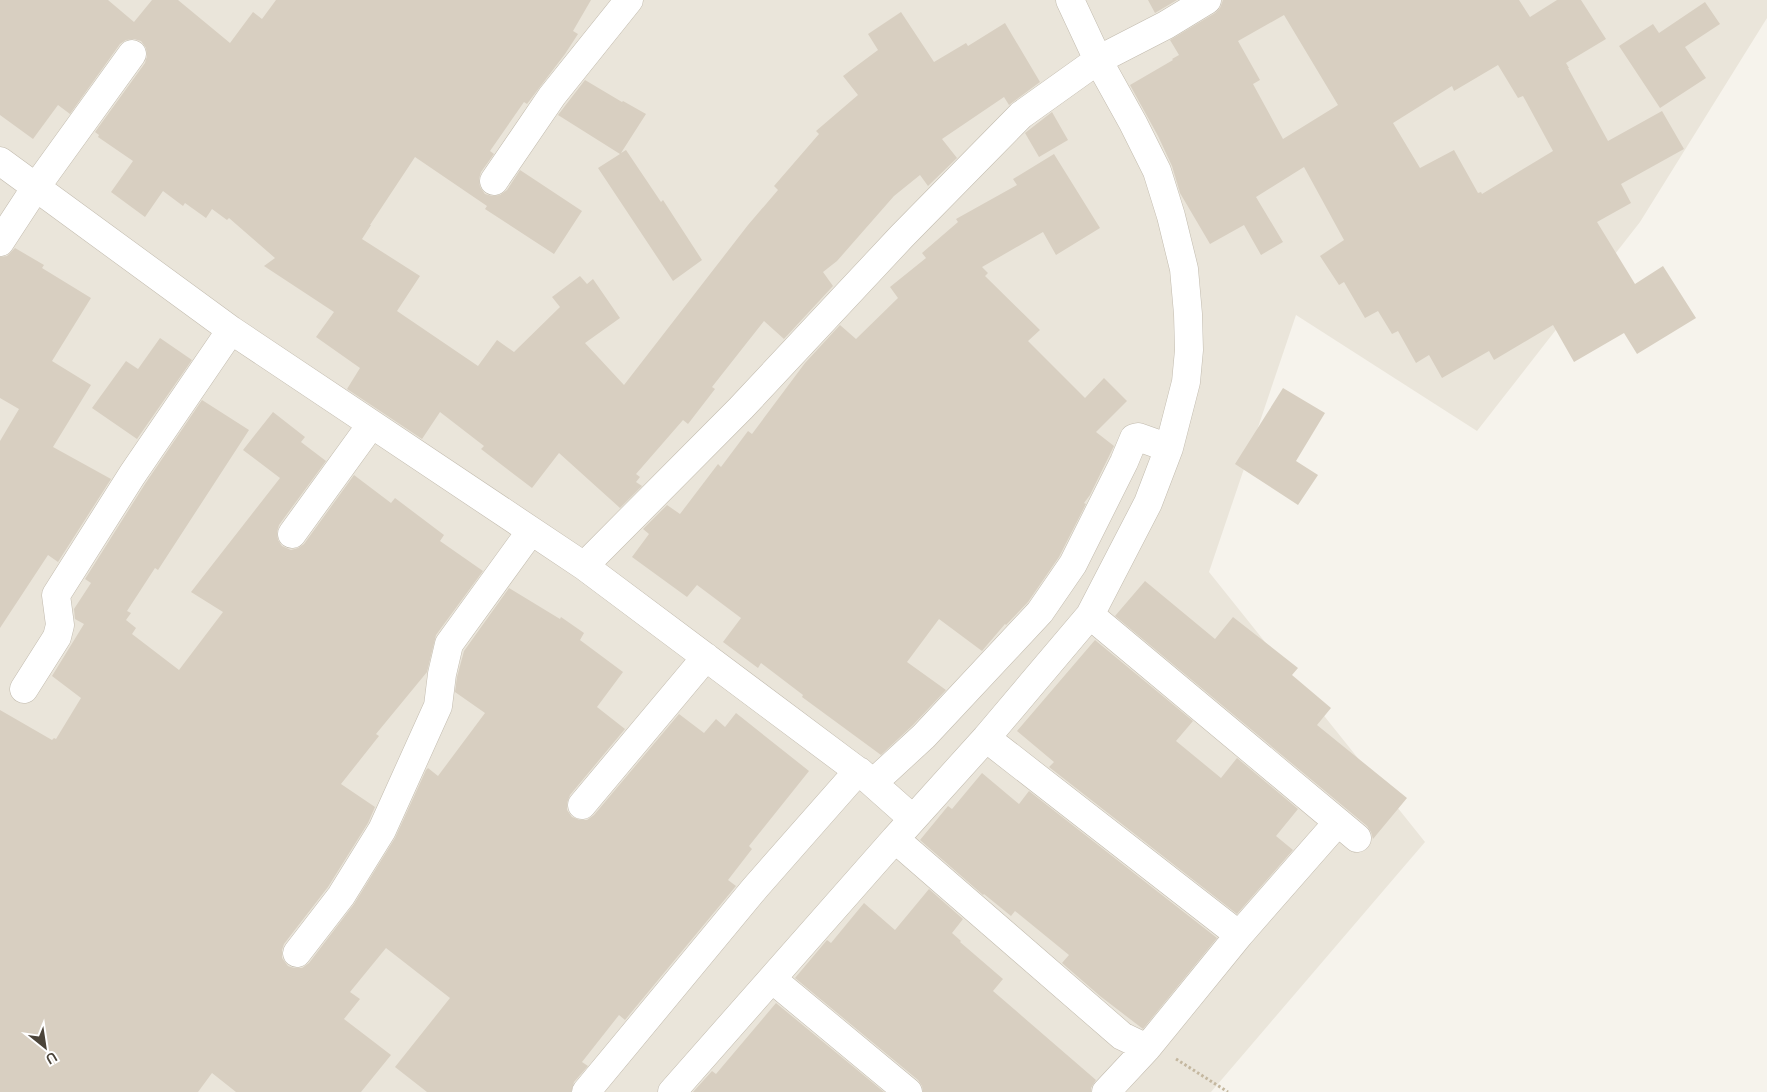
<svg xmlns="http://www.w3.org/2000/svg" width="1767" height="1092" font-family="Mulish,sans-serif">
  <rect width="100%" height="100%" fill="#f6f3ec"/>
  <path fill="#eae5da" d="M0,0H1767V18L1640,222L1477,431L1296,315L1209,572L1425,842L1211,1092H0Z"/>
  <path fill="#d8cfc1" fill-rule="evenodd" d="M0,0H108L134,22L152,0H178L230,43L253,12L262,19L276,0H591L573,31L578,34L565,54L527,104L524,102L490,151L494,154L481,172L479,179L480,187L485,194L492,196L500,195L507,190L520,170L582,211L554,254L485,209L487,206L415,157L370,225H371L362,239L420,276L397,311L478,366L497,340L514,352L560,307L552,297L580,276L587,284L593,279L620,318L585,343L624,385L748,225L778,190L774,186L819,134L816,131L858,95L843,76L878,50L868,34L901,12L934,62L966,43L968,46L1005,23L1040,82L1009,105L1004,97L942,139L957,158L928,186L920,175L894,196L837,261L823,272L833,286L784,339L764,321L712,387L715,389L688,424L683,420L636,474L640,477L636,482L642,486L620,508L559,453L532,488L481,449L484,446L440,412L422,439L347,389L360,368L316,337L334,312L264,266L275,258L229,218L227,220L212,209L206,218L185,203L183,206L163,191L145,217L111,192L133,161L98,137L99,135L95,132L145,63L147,56L146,48L141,41L134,39L126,40L120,44L70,114L58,105L33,139L0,115Z
    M1148,0H1177L1155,13Z
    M1223,0H1519L1530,17L1557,0H1581L1606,39L1566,63L1569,68H1568L1608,141L1662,111L1684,149L1621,184L1631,203L1597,222L1635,284L1663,266L1696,318L1637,354L1624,333L1574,362L1553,325L1494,360L1489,351L1442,378L1429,355L1416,363L1398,331L1392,334L1378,311L1365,318L1344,282L1339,285L1320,256L1344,240L1304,167L1256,197L1283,242L1261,255L1244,225L1210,244L1180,193L1172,166L1158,136L1130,85L1173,60L1172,59L1179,55L1170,40L1215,13L1220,8ZM1284,15L1338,105L1283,139L1253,84L1260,80L1238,41ZM1498,65L1518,98L1523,96L1553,151L1482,194L1481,192L1478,193L1454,150L1420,168L1393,123L1452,86L1454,91Z
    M1705,2L1720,24L1685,47L1706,78L1660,108L1619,46L1653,24L1659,33Z
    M585,80L622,102L623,101L646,114L621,153L626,150L661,202L663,200L702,260L673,281L598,168L620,154L558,115Z
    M1052,112L1068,140L1039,157L1025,133Z
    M1054,154L1100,228L1056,255L1043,232L982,267L988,273L985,276L1040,330L1028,341L1085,398L1104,378L1127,401L1096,432L1114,446L1090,495L1084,503L1086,504L1059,557L1028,602L1006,625L1005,624L982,651L939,619L907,662L946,690L913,725L881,755L802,697L803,695L761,663L758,668L723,642L741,618L697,585L687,597L632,557L649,534L643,529L667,505L680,514L718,464L721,467L748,431L752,434L805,363L840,325L856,339L898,298L890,287L926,258L922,253L958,222L956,219L1017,185L1013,179Z
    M15,248L44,265L42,268L91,298L52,361L91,385L53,447L111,479L58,562L48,555L0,628V441L19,409L0,398V257L7,256Z
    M160,338L192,360L137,439L92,408L126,361L138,369Z
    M1283,388L1325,413L1296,461L1318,475L1298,505L1235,464Z
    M202,400L249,430L158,570L155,568L127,611L131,613L126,620L136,628L132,634L179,670L223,612L191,592L280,478L243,450L273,412L305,437L301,442L326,461L279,525L277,532L278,540L282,546L291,550L298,548L304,544L354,475L391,503L395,498L444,535L440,541L483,571L436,635L427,672L376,734L379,736L341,784L375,807L368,823L328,887L284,944L282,950V958L288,966L294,968H302L309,963L354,904L395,838L426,770L428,768L438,776L485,713L455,692L457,677L464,651L509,588L560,619L561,617L584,633L580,640L623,672L597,707L625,729L570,795L567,803V810L572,817L580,820H587L594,815L679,714L704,733L716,719L725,727L736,713L809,771L749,846L752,849L728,880L736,886L625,1020L619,1015L582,1062L588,1066L574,1082L571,1092H427L395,1067L450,998L386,948L350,992L360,999L344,1019L391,1055L361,1092H236L212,1073L198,1092H0V710L52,740L54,738L56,739L81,698L52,676L84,624L75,619L74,609L91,583L85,579L145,484Z
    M1145,581L1215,639L1233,617L1298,668L1292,675L1331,708L1317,725L1407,798L1373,839L1371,832L1367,826L1115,616Z
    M1095,640L1193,721L1176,741L1221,778L1237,758L1298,809L1276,836L1293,850L1237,914L1049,767L1054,762L1017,731Z
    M982,773L1019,804L1029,791L1217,938L1143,1029L1100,996L1062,963L1069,955L1015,911L1011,916L984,894L983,895L920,840L948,806L952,809Z
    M929,889L963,919L952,933L961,941L960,942L1003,979L993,991L1096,1080L1091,1088V1092H923L922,1086L918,1080L795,978L827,940L831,943L864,903L895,930Z
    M776,1003L884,1092H693L712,1071L716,1074Z"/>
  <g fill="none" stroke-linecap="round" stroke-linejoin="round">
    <defs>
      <path id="minor" d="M1070,0L1098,60L1166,25L1207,0
        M0,161L231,330L584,566L741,408L902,236L1021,115L1098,60L1133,123L1157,171L1171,216L1184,269L1188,314L1189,350L1186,382L1169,448L1148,503L1090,615L986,738L895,839L1122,1036L1147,1048
        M494,181L552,96L629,0
        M0,242L36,187L132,54
        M292,534L371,425
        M584,566L858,771L755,888L586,1092
        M1090,615L1357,838
        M24,689L57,637L60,625L56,595L132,475L231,330
        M986,738L1239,935
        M859,771L913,819
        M873,783L924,736L1040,612L1073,564L1124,462L1134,438L1138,437L1169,448
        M582,805L706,657
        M297,953L341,896L382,830L438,706L442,674L449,644L531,531
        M772,979L908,1092
        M672,1092L895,839
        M1106,1092L1147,1048L1239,935L1338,822"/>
    </defs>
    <use href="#minor" stroke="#c2bbae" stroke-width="29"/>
    <path stroke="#c4b79f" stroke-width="3" stroke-dasharray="2.5 2.5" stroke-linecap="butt" d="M1176,1059L1228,1092"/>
    <use href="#minor" stroke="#fff" stroke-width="28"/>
  </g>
  <g transform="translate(45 1047) rotate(150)" stroke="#ffffff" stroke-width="4" paint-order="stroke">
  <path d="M0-4L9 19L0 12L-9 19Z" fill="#4b4439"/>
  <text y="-8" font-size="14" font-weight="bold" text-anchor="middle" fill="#4b4439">U</text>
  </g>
</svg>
